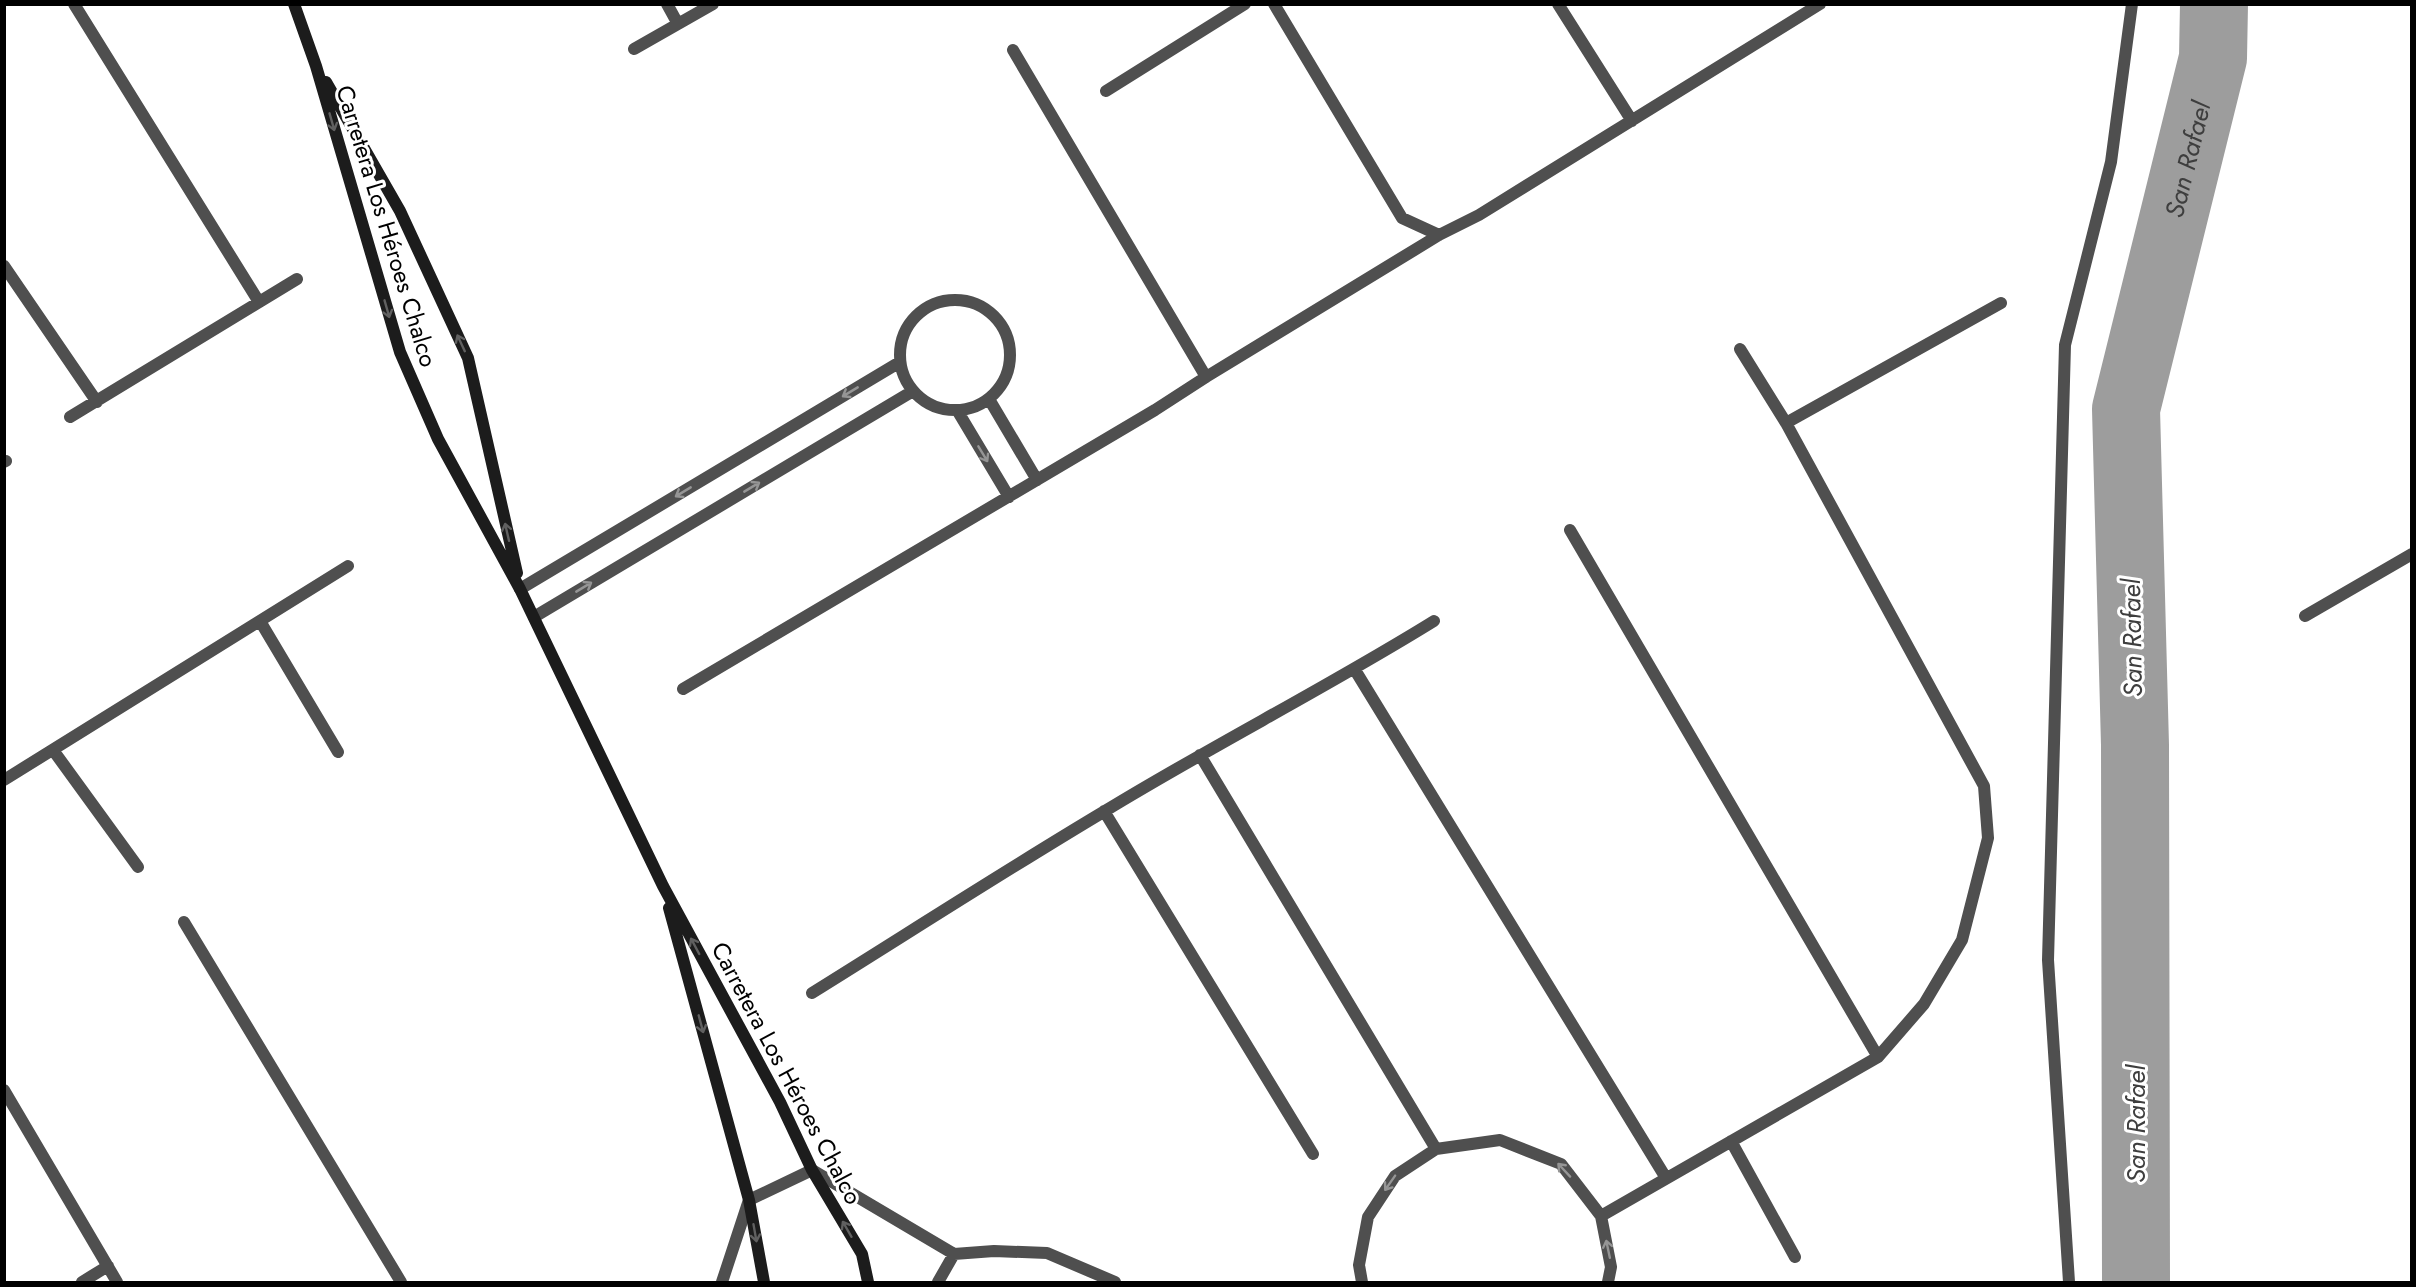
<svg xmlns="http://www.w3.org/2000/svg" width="2416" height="1287" font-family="Jost,sans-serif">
  <rect width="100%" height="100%" fill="#fff"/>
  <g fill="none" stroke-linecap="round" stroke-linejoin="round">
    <path stroke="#9d9d9d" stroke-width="68" id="s1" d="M2136,1282L2135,745L2126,409L2213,58L2214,4"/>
    <path stroke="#4f4f4f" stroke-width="12" d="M74,4L259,302
      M667,4L678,24
      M1274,4L1402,218L1439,235
      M1558,4L1632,121
      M634,49L713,4
      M1013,50L1206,377
      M1106,91L1245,4
      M4,266L97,402
      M900 355a55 55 0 1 1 110 0a55 55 0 1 1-110 0Z
      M989,399L1037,480
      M957,410L1009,497
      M70,417L297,279
      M1786,423L2001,303
      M4,462L6,461
      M1570,530L1878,1057
      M520,589L900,362
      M2305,616L2412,554
      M534,617L913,391
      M260,621L338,752
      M1355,670L1666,1178
      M683,689L1155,410L1206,377L1439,235L1479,215L1820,4
      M53,750L138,867
      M1200,755L1436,1149
      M4,780L348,566
      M1104,811L1313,1154
      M184,922L401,1282
      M812,993C910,932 1006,870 1105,811C1213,745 1326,688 1434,621
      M4,1090L117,1282
      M1731,1141L1795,1257
      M1601,1216L1878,1057L1924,1004L1962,940L1988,838L1984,786L1786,423L1740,349
      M82,1282L108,1266
      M722,1282L749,1200L812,1170L954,1254L994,1251L1047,1253L1115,1282
      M938,1282L954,1254
      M1362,1282L1359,1265L1368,1217L1395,1176L1436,1149L1500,1140L1561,1164L1601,1216L1611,1267L1608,1282
      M2069,1282L2048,960L2065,345L2111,162L2132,4"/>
    <path stroke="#1c1c1c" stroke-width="12" d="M294,4L316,66L400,352L438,439L520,589L663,886L780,1102L812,1170L862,1254L868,1282
      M326,82L400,211L468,358L517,573
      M669,908L749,1200L764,1282"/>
  </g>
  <defs><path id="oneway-shaft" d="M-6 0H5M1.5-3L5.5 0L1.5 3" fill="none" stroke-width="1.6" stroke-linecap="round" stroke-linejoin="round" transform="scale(1.5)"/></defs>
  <g stroke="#606060">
    <use href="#oneway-shaft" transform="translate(332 122) rotate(74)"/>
    <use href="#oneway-shaft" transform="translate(387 309) rotate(74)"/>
    <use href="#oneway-shaft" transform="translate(461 343) rotate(-115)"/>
    <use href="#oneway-shaft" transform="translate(507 532) rotate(-103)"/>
    <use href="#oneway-shaft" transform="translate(695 946) rotate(-118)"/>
    <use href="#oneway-shaft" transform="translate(701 1024) rotate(75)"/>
    <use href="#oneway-shaft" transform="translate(847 1229) rotate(-120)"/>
    <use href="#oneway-shaft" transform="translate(755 1233) rotate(80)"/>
  </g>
  <g stroke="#959595">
    <use href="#oneway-shaft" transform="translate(850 392) rotate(149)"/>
    <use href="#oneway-shaft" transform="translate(983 454) rotate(59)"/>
    <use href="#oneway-shaft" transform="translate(752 487) rotate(-31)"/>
    <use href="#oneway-shaft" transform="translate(683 492) rotate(149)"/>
    <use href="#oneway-shaft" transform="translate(584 587) rotate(-31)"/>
    <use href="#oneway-shaft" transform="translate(1564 1170) rotate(-133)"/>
    <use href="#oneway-shaft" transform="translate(1390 1183) rotate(125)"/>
    <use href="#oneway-shaft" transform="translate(1608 1249) rotate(-102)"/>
  </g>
  <g text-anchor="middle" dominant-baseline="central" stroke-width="6" stroke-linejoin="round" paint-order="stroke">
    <g font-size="24" fill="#000" stroke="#fff">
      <text transform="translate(387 226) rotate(73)">Carretera Los Héroes Chalco</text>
      <text transform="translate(787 1073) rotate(62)">Carretera Los Héroes Chalco</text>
    </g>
    <g font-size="26" font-style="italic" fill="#3e3e3e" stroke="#fff">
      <text stroke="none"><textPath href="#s1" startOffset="1130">San Rafael</textPath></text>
      <text transform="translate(2132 638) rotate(-91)">San Rafael</text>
      <text transform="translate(2136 1124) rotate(-90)">San Rafael</text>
    </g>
  </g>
  <rect width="2416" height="1287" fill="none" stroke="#000000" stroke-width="12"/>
</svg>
